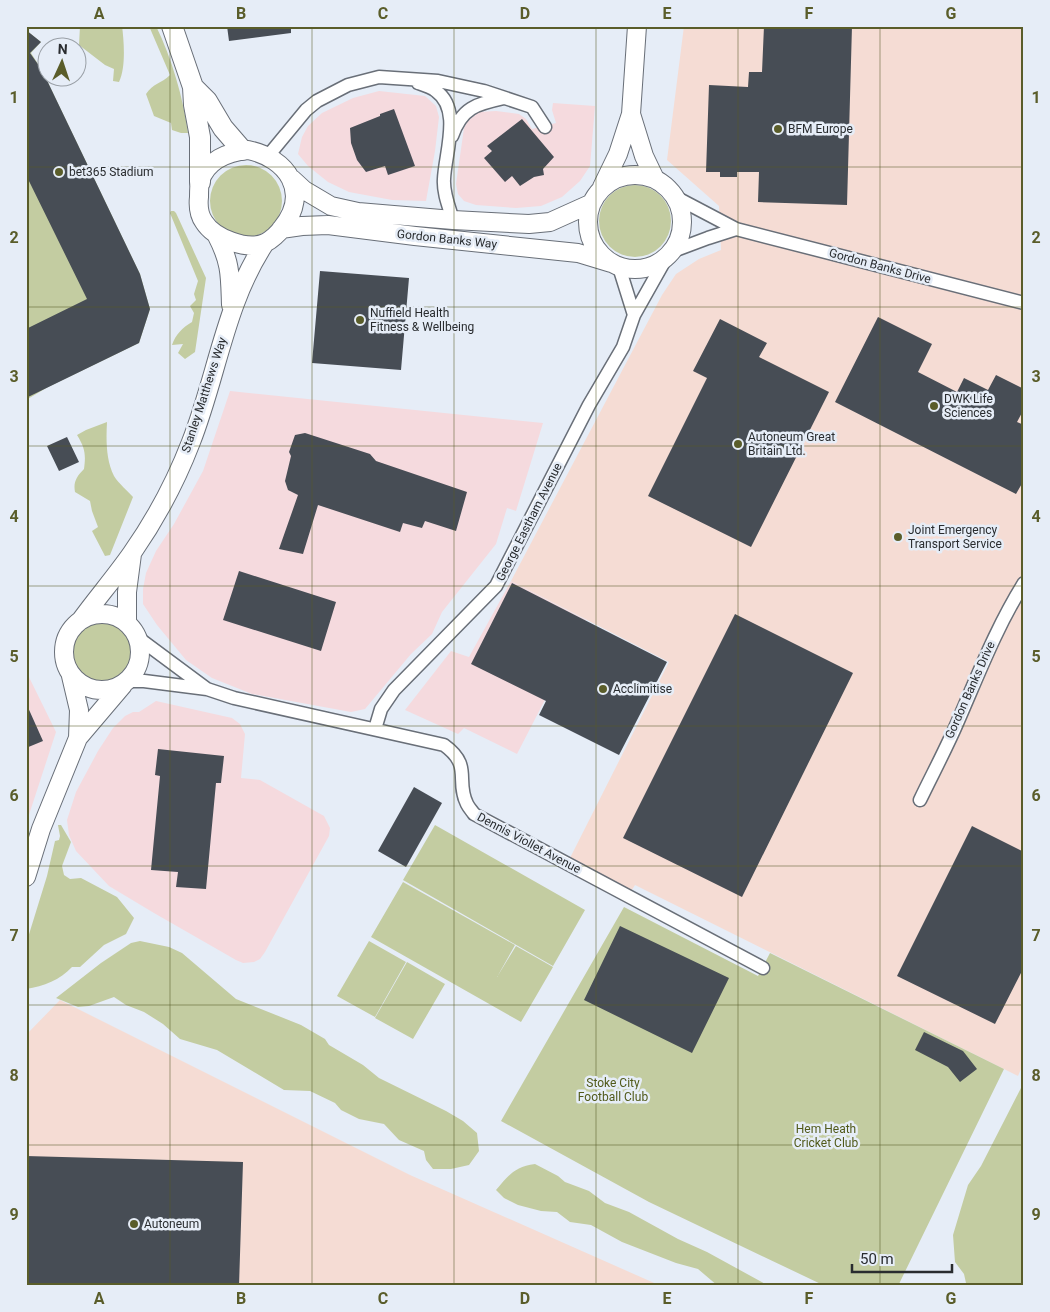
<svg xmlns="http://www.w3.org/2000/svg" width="1050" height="1312" font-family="Roboto,sans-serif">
  <rect width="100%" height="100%" fill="#e6edf7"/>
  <path fill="#f5dade" d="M379,91L425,96L436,106L439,117L435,151L426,201L392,200L349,192L328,182L308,166L298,154L302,137L308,126L322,113L353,98Z
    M553,103L595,106L590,166L580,181L562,197L541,206L516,208L476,205L464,201L458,194L456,184L464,128L468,121L479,112L496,111L519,114L526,119L532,129L556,123L552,110Z
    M230,391L543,423L516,511L507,508L496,544L442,612L432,634L411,654L365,709L351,712L252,694L212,678L186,660L157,625L143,604V589L146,573L156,551L174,524L203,471Z
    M511,581L586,620L517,754L464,728L458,734L405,710L451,651L469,657Z
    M26,671L56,732L26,824Z
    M156,701L232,718L240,724L245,734L241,778L260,780L324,816L330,828L329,836L265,952L260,959L254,962L243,963L236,960L154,913L109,886L76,851L69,835L67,820L76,792L98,751L113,728L125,716L133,712H139Z"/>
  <path fill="#f5dcd4" d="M684,26H1024V1062L1018,1076L635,885L630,893L570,858L669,662L511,581L662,295L676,274L699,259L721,250L719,206L667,160Z
    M60,1000L410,1175L661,1286H26V1035Z"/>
  <path fill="#c3cca1" d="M80,26H122C124,41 126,68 119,82L113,81L114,69L105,65L79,45Z
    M149,26H156C172,59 183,97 188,133H181L172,130L171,123L154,116L146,94C153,83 161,84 170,75Z
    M26,30L41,42L31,53L42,70L140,274L150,309L139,343L48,387L26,400Z
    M210 201a36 36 0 1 1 72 0a36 36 0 1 1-72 0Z
    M599 221a36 36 0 1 1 72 0a36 36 0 1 1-72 0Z
    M171,211H174L176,213L206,278L195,352L185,359L178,353L183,344L172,345C176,334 182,328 192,322L194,313L190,306L196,300L194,294L198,281L170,213Z
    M107,422C106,440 106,460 114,476C119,484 127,490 133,497L110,555L105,556L92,531L98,527L92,511L90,501L75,492C73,482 77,476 84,469C86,454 85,448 77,435L86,430Z
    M72 651a30 30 0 1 1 60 0a30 30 0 1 1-60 0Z
    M58,825H61L71,842L62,866L64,875L70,879L81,878L117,897L134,918L126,934L104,945L80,967H72C60,980 44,986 26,989V944L47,876L55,841L59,840L60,836Z
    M435,825L585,910L553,966L403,880Z
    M403,882L515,945L497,977L516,946L553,967L521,1022L371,937Z
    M624,907L758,976L770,953L1004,1069L898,1286H825L649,1202L501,1121Z
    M140,941L169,947L182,953L236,999L301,1025L325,1039L329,1045L363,1065L379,1078L446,1111L463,1121L477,1133L479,1151L469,1165L451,1169H433L426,1160L424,1151L399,1140L384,1124L359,1119L341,1110L335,1103L310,1091L284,1090L217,1050L180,1039L163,1024L144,1012L126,1005L114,997L89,1006L78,1007L56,998L101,963L131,943Z
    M369,941L406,962L375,1017L337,996Z
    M407,962L445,984L413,1039L375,1018Z
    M1024,1082V1286H968L966,1283L964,1274L955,1262L953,1235L968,1185L981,1166Z
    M535,1164L558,1176L565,1182L589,1191L605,1203L629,1212L678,1239L707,1252L769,1286H718L698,1269L676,1263L622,1242L591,1225L570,1222L557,1212L541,1211L518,1205L504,1198L496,1190C509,1175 514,1167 535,1164Z"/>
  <path fill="#474d55" d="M227,26H291V33L229,41Z
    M764,26H852L847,205L758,202L759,172H737V177H720V172H706L709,85L748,87L749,72H762Z
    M26,30L41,42L30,53L42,70L140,274L150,309L139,343L26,398V329L87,299L26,175Z
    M394,109L415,166L388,175L385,166L366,172L357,160L351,143L350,128L380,116V114Z
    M522,119L554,157L543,169L544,175L534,177L520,186L512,176L505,182L484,158L492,151L487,146Z
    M320,271L409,278L401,370L312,363Z
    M878,317L932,344L918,372L957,392L964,378L988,390L996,375L1024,389V409L1017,422L1024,425V480L1016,494L835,402Z
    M720,319L767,343L759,357L829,392L751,547L648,496L707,378L693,371Z
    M305,433L370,454L376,461L467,492L456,531L425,521L422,528L403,523L400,532L318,505L303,554L279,549L298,495L288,490L285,481L291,456L289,452L295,435Z
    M67,437L79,462L59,471L47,446Z
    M239,571L336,602L321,651L223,620Z
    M512,583L667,662L619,755L539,715L546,701L471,664Z
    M735,614L853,673L742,897L623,838Z
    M26,703L43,741L26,748Z
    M158,749L224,756L221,783H216L206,889L176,887L178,872L151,870L160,776L155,775Z
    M414,787L442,803L406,867L378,851Z
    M972,826L1024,852V967L995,1024L897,976Z
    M620,926L729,978L692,1053L584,1000Z
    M924,1032L963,1051L977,1069L960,1082L948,1067L915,1050Z
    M26,1156L243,1162L239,1286H26Z"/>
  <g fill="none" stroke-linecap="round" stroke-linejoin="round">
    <defs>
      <path id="minor" d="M418,83C424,85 431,87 436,91C462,109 445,153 444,179C443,193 449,207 453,220
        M452,136C462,107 477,104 504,98
        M268,156L306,110L317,101L348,85L379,77L438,81L484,91L532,107L545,127
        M679,199L736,229L1024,303
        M676,250L708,238L736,229
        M619,267L634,315
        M137,637L207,689
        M127,681H144L207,689L234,698L444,745C473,766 455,780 467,804C469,808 472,811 474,814L763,968
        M375,729L381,709L394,690L496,586L589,405L623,347L634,315L665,260
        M920,800C933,773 947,747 958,721C979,673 996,628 1024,583"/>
      <path id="secondary" d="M631,114L644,156L655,179
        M248,150C287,158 311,192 282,228C279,233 271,240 265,243C247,251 214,238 204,222C199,215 198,206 199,197C199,192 199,186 200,181C207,160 228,152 248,150Z
        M588 222a47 47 0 1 1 94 0a47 47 0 1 1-94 0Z
        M292,179L304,190L331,206L358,212L453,220L529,224L550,222L590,204
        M602,187L618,154L631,114L637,26
        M281,229L302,226L328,225L415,236L578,253L611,263
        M217,236C231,263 230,276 231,305
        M64 652a38 38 0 1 1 76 0a38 38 0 1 1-76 0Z
        M81,620C97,598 116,576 132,553C155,520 176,481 191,442C217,376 225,303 265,243
        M127,623V592L132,554
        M71,676L79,710L78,738
        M26,877L41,829L78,738L123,685"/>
      <path id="trunk" d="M172,26L193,87L194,105L200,137V182
        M193,87L207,101L223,128L242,150"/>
    </defs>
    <use href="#minor" stroke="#696f78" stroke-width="15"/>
    <use href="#secondary" stroke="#696f78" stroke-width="20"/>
    <use href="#trunk" stroke="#696f78" stroke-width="22"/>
    <use href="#minor" stroke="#fff" stroke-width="12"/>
    <use href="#secondary" stroke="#fff" stroke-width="18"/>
    <use href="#trunk" stroke="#fff" stroke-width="20"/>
  </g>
  <path fill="none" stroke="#5a5d2a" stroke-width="1" stroke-opacity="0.55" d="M170,26V1286M312,26V1286M454,26V1286M596,26V1286M738,26V1286M880,26V1286M26,167H1024M26,307H1024M26,446H1024M26,586H1024M26,726H1024M26,866H1024M26,1005H1024M26,1145H1024"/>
  <g fill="#5a5d2a" stroke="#e6edf7" stroke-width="2">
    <circle cx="778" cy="129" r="5"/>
    <circle cx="59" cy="172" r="5"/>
    <circle cx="360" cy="320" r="5"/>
    <circle cx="934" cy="406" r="5"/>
    <circle cx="738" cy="444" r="5"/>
    <circle cx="898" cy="537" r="5"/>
    <circle cx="603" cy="689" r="5"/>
    <circle cx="134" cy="1224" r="5"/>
  </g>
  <g text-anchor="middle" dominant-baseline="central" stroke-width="5" stroke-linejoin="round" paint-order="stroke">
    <g font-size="12" fill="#292c2f" stroke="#e6edf7" text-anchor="start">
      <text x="788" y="129">BFM Europe</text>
      <text x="69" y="172">bet365 Stadium</text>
      <text x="370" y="313">Nuffield Health<tspan x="370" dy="14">Fitness &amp; Wellbeing</tspan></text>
      <text x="944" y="399">DWK Life<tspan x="944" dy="14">Sciences</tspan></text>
      <text x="748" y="437">Autoneum Great<tspan x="748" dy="14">Britain Ltd.</tspan></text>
      <text x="908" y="530">Joint Emergency<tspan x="908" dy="14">Transport Service</tspan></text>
      <text x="613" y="689">Acclimitise</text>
      <text x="144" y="1224">Autoneum</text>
    </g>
    <g font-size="12" fill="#292c2f" stroke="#e6edf7">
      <text transform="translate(447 239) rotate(6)">Gordon Banks Way</text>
      <text transform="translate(880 266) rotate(15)">Gordon Banks Drive</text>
      <text transform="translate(204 395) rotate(-72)">Stanley Matthews Way</text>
      <text transform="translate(529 522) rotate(-63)">George Eastham Avenue</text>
      <text transform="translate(970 690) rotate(-66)">Gordon Banks Drive</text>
      <text transform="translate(529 843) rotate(28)">Dennis Viollet Avenue</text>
    </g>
    <g font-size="12" fill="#515a1a" stroke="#e6edf7">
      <text x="613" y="1083">Stoke City<tspan x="613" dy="14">Football Club</tspan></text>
      <text x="826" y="1129">Hem Heath<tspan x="826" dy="14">Cricket Club</tspan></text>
    </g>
  </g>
  <rect width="1050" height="1312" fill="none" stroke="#e6edf7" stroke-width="55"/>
  <g transform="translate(62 62) rotate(3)"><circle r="24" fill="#e6edf7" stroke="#9aa0a7"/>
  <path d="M0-4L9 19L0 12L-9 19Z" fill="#5a5d2a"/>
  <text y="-8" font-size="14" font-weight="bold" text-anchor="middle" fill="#292c2f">N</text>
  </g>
  <path d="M852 1264v8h100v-8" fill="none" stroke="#292c2f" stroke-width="2.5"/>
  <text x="860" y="1264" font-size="15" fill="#292c2f" stroke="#e6edf7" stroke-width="4" paint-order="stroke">50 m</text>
  <rect x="28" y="28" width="994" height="1256" fill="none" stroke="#5a5d2a" stroke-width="2"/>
  <g font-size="16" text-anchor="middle" font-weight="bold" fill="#5a5d2a">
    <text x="99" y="19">A</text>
    <text x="241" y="19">B</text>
    <text x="383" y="19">C</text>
    <text x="525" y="19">D</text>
    <text x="667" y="19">E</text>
    <text x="809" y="19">F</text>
    <text x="951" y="19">G</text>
    <text x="14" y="103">1</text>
    <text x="1036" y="103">1</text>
    <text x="14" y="243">2</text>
    <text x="1036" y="243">2</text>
    <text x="14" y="382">3</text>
    <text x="1036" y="382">3</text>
    <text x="14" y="522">4</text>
    <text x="1036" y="522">4</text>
    <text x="14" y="662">5</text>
    <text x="1036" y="662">5</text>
    <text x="14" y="801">6</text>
    <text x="1036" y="801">6</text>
    <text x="14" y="941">7</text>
    <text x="1036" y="941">7</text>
    <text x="14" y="1081">8</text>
    <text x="1036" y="1081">8</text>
    <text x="14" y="1220">9</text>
    <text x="1036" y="1220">9</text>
    <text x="99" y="1304">A</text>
    <text x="241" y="1304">B</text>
    <text x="383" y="1304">C</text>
    <text x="525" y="1304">D</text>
    <text x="667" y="1304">E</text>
    <text x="809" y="1304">F</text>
    <text x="951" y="1304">G</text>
  </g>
</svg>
